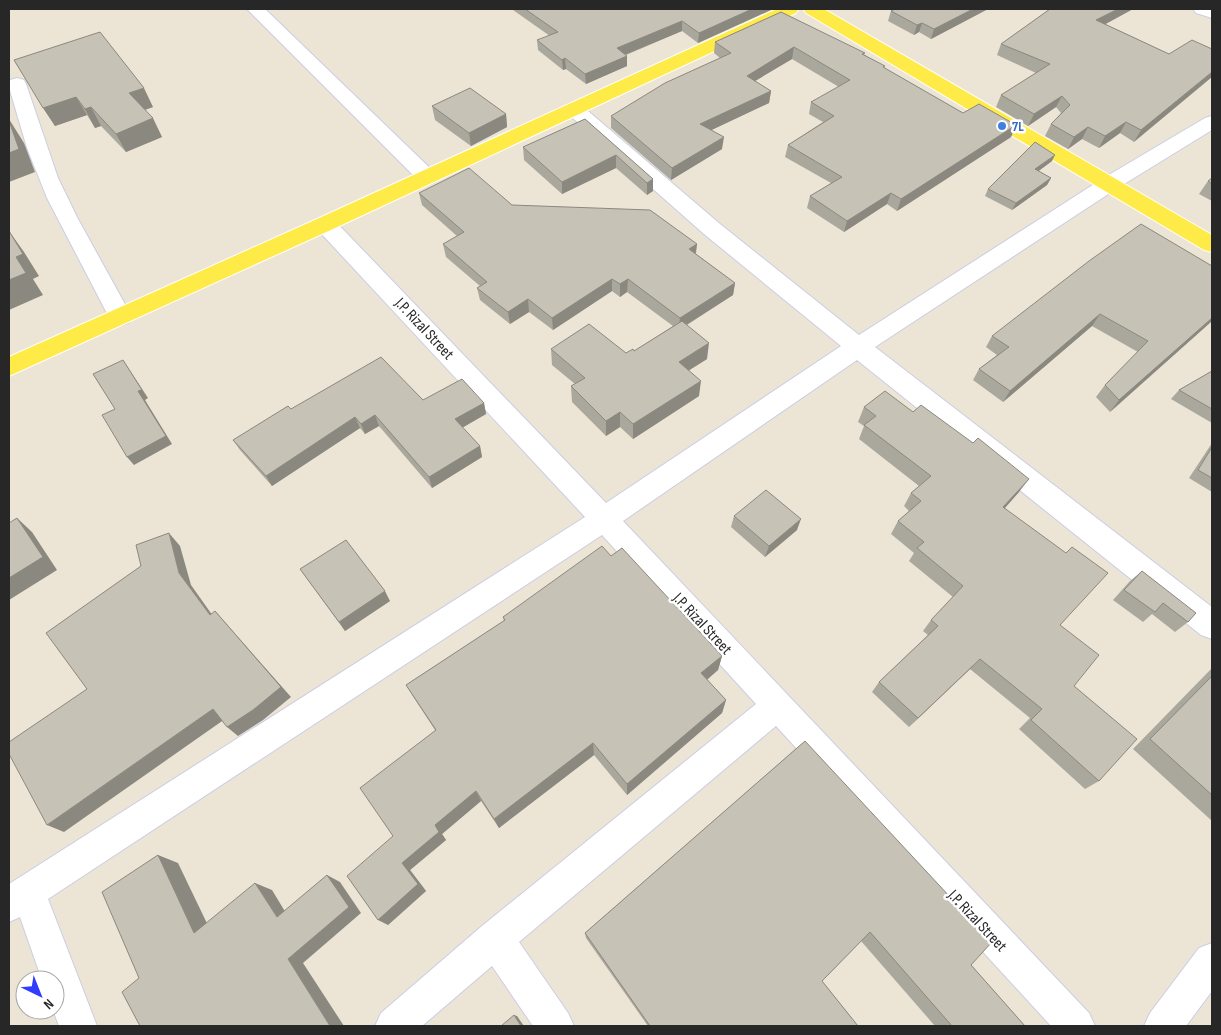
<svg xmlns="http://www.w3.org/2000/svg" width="1221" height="1035" font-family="'Sofia Sans Condensed',sans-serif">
  <rect width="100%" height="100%" fill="#ece5d6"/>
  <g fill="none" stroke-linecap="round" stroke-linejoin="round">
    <defs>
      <path id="minor" d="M247,9H265L434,172L437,177L434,182L427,183L420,182Z
        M1193,9H1212V18L1196,13Z
        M17,78L24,80L26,84L58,178L78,219L132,317L128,323L120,325L112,323L47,198L27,148L9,87L10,80Z
        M574,103L581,105L720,224L859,335L1102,179L1205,118L1212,116V130L1116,189L875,347L1212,607V639L1201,635L857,360L623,521L1089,1013L1095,1026H1051L776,726L519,942L568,1013L574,1026H533L492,966L422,1026H375L381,1013L482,926L756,704L602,535L48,899L97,1026H59L53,1010H55V980H42L20,917L9,922V884L585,517L317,229L314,224L317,219L325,217L333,219L606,503L841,346L704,234L567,113L564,109L567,105Z
        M1212,943V991L1186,1026H1144L1150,1013L1199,948Z"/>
      <path id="major" d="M777,9H799L796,13L333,229L9,376V357L317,219Z
        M803,9H824L1212,235V252L1204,250L806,13Z"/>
    </defs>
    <use href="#minor" stroke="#cbcde2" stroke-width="2"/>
    <use href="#major" stroke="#fff" stroke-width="2"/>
    <use href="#minor" fill="#fff" fill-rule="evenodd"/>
    <use href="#major" fill="#ffeb48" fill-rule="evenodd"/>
  </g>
  <path fill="#aaa79d" d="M513,9H773L698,43L682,31L626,55L627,66L586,84L566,69L563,70L538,50L537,40L550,36L513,10Z
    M889,9H988L931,39L919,32L914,35L888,21L891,11L892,10Z
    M1050,9H1133L1105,24L1169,54L1212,49L1134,142L1120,133L1099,148L1082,139L1068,149L1045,136L1051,124L1061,113L1056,107L1028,126L996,107L1001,95L1036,73L997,55L1001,44Z
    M781,12L865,55L884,68L963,113L1016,125L1011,137L897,211L887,204L844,232L807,208L810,196L831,183L785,157L788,145L823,122L809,114L811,102L839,87L792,59L755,81L771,91L769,103L711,130L722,149L671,180L611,128V116L720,58L714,53L715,42Z
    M14,60L153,107L145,110L162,137L126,152L101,126L95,128L87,115L55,126Z
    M432,106L506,114L507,127L471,146L435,120Z
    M585,119L653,179V191L647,195L616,168L562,194L524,160L523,147Z
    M1052,161L1038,171L1051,178L1047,185L1012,210L985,196L988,189Z
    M1212,178V201L1199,194L1208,181Z
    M419,193L512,205L697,244L696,254L735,283L733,295L687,325L707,359L689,370L699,396L633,439L620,427L606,436L572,402L571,386L575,384L552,365L551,349L626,353L634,351L673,326L627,292L620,297L612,291L553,330L529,312L510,324L480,300L477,288L480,286L446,257L443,244L457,236L422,205Z
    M1212,266V321L1110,412L1096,397L1105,385L1138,352L1092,326L1003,402L973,380L979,369L997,355L986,347L992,336Z
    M1212,371V423L1171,399L1179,390Z
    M423,400L484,403L486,414L462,428L480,446L482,457L432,488L379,426L365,434L360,428L272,486L240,450L233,440Z
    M864,407L1019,492L1005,508L1060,625L1074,686L1099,781L1085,789L1019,729L1030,718L970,669L909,727L872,692L879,682L928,635L923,631L931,620L953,597L909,561L914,553L891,534L898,521L909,511L904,506L911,493L919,486L859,439L864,426L858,422Z
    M1212,443V492L1189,478Z
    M734,516L797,530L765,557L731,527Z
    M611,556L722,656L718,670L707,680L726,700L722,713L627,795L594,755L499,828L481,801L442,834L446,840L410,870L426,891L388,925L435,730L414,698L406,685L504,621L503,617Z
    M300,569L390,601L345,631Z
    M1142,571L1188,622L1175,632L1152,614L1143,622L1113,600L1130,581Z
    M1212,668V821L1133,749Z
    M805,741L971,965L1025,1026H935L861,941L822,981L858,1026H648L586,938L585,933Z"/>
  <path fill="#8b887f" d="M752,9H773L698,43L699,33Z
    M973,9H988L931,39L934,29Z
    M1118,9H1133L1091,32L1096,20Z
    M682,21V31L617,58V48Z
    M922,23L919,32L914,35L917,25Z
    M794,47L792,59L745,87L747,76Z
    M627,56V66L586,84L585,74Z
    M565,58L566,69L563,70L562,60Z
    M1212,72V77L1134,142L1141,130Z
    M144,88L153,107L138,112L129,93Z
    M771,91L769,103L699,136L700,124Z
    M1062,96L1056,107L1028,126L1034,114Z
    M76,97L87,115L55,126L43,108Z
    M91,107L101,126L95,128L85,109Z
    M506,114L507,127L471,146L469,133Z
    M153,118L162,137L126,152L116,134Z
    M9,119L24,143L35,172L9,182Z
    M1126,122L1120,133L1099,148L1105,136Z
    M1016,125L1011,137L897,211L901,199Z
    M1088,127L1082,139L1068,149L1074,137Z
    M724,137L722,149L671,180L672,168Z
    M616,155V168L562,194V182Z
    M1055,155L1052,161L1032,176L1035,169Z
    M1051,178L1047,185L1012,210L1016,203Z
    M653,179V191L647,195V183Z
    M891,193L887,204L844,232L847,221Z
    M9,231L24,252L39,276L33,279L43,295L9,310Z
    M697,244L695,257L689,249Z
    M612,279V291L553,330L552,318Z
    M628,279L627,292L620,297V284Z
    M735,283L733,295L678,330L680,318Z
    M528,299L529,312L510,324L508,312Z
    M1100,314L1092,326L1003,402L1010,391Z
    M1212,318V321L1110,412L1119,400Z
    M709,343L707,359L677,378L679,362Z
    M123,360L148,398L145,400L172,444L134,465L127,457L138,391Z
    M701,381L699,396L633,439V424Z
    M484,403L486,414L458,430L455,419Z
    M620,412V427L606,436V421Z
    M375,415L379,426L365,434L361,424Z
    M355,417L360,428L272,486L266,476Z
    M480,446L482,457L432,488L429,477Z
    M1029,479L1019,492L994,520L1003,507Z
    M17,518L32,532L57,570L9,600V578Z
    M801,519L797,530L765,557L769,546Z
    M169,533L180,546L191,585L220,626L210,615L179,573Z
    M385,591L390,601L345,631L339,622Z
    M215,611L291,697L263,720L238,736L227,727Z
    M722,656L718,670L698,687L701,673Z
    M980,659L970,669L909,727L918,718Z
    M726,700L722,713L627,795V784Z
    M213,709L225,719L64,832L47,825Z
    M593,743L594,755L499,828L494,819Z
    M476,791L481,801L442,834L446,840L410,870L426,891L388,925L378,920L402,863L435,825Z
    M158,855L178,863L214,938L194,933Z
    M327,875L340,882L361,913L303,963L344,1026H330L288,959Z
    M255,883L272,890L292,923L277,917Z
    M514,1015L517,1016L524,1026H521Z"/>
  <path fill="#c6c2b6" stroke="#8b887f" d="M525,9H752L699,33L682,21L617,48L627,56L585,74L565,58L562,60L537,40L558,32Z
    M895,9H973L934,29L922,23L917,25L891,11Z
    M1050,9H1118L1096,20L1169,54L1192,40L1212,49V72L1141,130L1126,122L1105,136L1088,127L1074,137L1051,124L1070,105L1062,96L1034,114L1001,95L1050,64L1001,44Z
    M781,12L865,53L862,54L885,66L883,67L963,113L979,104L1016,125L901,199L891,193L847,221L810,196L842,177L788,145L834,116L811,102L850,80L794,47L747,76L771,91L700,124L724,137L672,168L611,116L665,83L731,53L715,42Z
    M100,32L144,88L129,93L153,118L116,134L91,107L85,109L76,97L43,108L14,60Z
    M470,88L506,114L469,133L432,106Z
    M585,119L653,179L647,183L616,155L562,182L523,147Z
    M9,121L19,149L9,153Z
    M1035,142L1055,155L1035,169L1051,178L1016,203L988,189Z
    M469,168L512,205L650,210L697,244L689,249L735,283L680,318L628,279L620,284L612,279L552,318L528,299L508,312L477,288L487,282L443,244L464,232L419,193Z
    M1212,178V184L1208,181Z
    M1141,224L1212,266V318L1119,400L1105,385L1148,341L1100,314L1010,391L979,369L1009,347L992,336L1089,261Z
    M9,231L23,254L16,257L26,273L9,280Z
    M682,321L709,343L679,362L701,381L633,424L620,412L606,421L571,386L585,378L551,349L589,324L626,353L633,349L634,351Z
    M381,357L423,400L462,379L484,403L455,419L480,446L429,477L375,415L361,424L355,417L266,476L233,440L288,406L291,409Z
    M123,360L142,390L138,391L166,436L127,457L102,415L115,409L93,374Z
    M1212,371V409L1179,390Z
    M885,391L913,412L921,405L973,443L978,438L1029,479L1003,507L1066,553L1072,547L1108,573L1060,625L1099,655L1074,686L1137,739L1099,781L1031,720L1042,709L980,659L918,718L879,682L938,626L931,620L963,586L917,548L924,542L898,521L921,501L911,493L931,476L864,425L876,416L864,407Z
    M1212,447V478L1198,470Z
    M766,490L801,519L769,546L734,516Z
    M17,518L43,557L9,578V523Z
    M169,533L179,573L210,615L215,611L281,687L253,710L227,727L213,709L47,825L9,754V742L87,689L46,633L141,566L136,545Z
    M346,540L385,591L339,622L300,569Z
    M602,546L611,556L622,548L722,656L701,673L726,700L627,784L593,743L494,819L476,791L435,825L439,832L402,863L418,884L378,920L347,876L393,836L360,788L436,730L406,685L505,620L503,617Z
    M1142,571L1196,613L1188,622L1163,603L1155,612L1124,590Z
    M1212,676V795L1150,739Z
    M805,741L992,942L971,965L1025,1026H952L870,932L822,981L858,1026H650L585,933Z
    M158,855L194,933L255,883L277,917L327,875L349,907L288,959L330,1026H140L122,992L139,978L102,892Z
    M514,1015L521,1026H501Z"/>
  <circle fill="#3f7fe0" stroke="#fff" stroke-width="2" cx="1002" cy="126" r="5"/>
  <g text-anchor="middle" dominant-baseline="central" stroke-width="5" stroke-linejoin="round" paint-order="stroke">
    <g font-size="14" font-weight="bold" fill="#366cbe" stroke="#fff" text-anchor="start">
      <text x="1012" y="126">7L</text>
    </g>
    <g font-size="16" fill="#272727" stroke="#fff">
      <text transform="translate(424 329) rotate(47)">J.P. Rizal Street</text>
      <text transform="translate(702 624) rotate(47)">J.P. Rizal Street</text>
      <text transform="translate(977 921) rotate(47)">J.P. Rizal Street</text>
    </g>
  </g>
  <rect width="1221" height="1035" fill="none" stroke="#272727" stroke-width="20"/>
  <g transform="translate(40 995) rotate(137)"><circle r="24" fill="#ffffff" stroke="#a9a9a9"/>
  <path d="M0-4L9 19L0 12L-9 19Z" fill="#303dff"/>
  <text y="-8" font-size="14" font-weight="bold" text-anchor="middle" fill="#272727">N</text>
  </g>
</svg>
